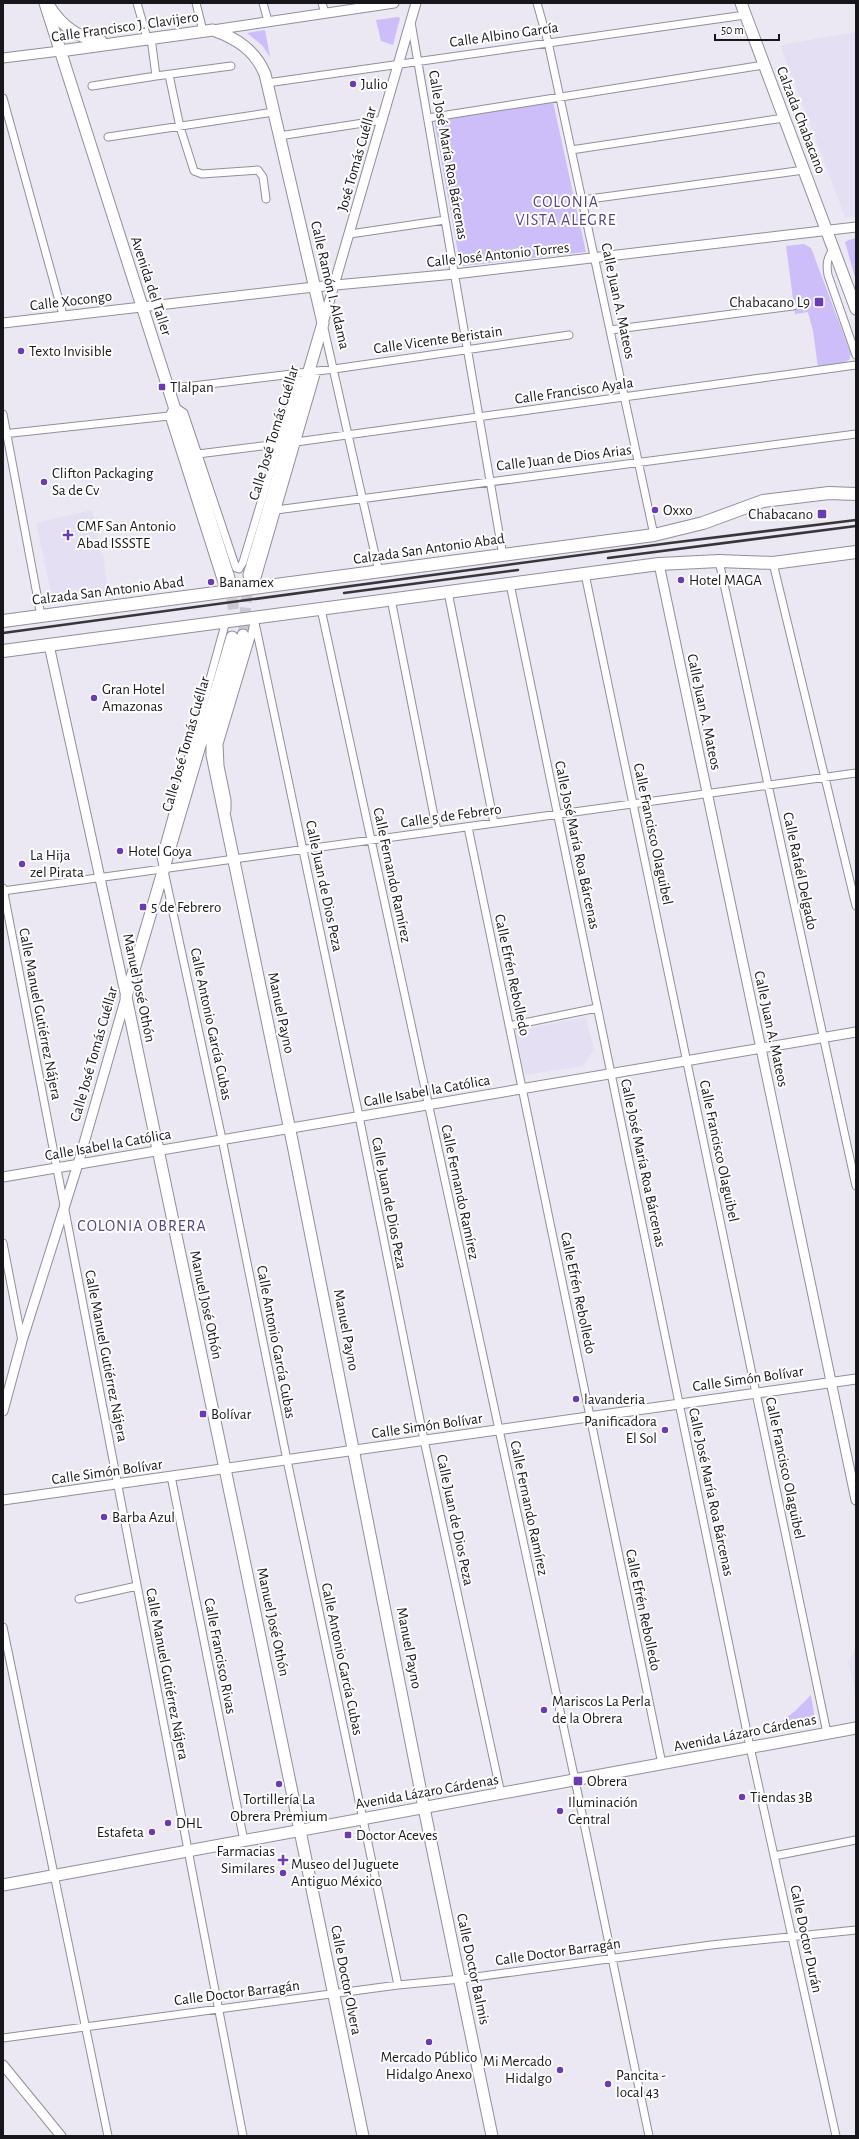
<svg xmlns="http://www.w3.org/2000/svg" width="859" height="2139" font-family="'Alegreya Sans',sans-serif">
  <rect width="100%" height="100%" fill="#ebe8f4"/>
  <path fill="#e4dff3" d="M856,32V216L845,217L780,45Z
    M92,510L101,554H103L108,594L53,601L36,523Z
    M586,1017L594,1050L583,1066L525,1075L515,1031Z
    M856,1647V1696L848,1662Z"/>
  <path fill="#cdbdf8" d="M398,17L400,18L393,45L381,41L376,20Z
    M265,30L270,57L262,45L247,33Z
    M553,102L586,252L463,266L460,263L434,120Z
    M856,238V281L845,242L849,240Z
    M804,244L811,248L851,354L849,360L843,363L818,367L813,331L808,312L795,314L786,246Z
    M811,1695L815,1720L812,1722L771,1729L794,1712Z"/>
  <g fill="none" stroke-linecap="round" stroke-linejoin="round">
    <path stroke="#cbc8d3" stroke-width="11" stroke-dasharray="11 5.5" stroke-linecap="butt" d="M230,582L234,613L232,637
      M243,635L249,575"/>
    <defs>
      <path id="minor" d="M137,3L147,38
        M196,3L203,31
        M263,3L268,21
        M322,3L325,13
        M537,3L548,42L654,535
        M411,22L503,556
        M169,75L180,127L194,171L202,174L258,170L263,177L266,199
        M156,76L231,66
        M267,83L745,15
        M92,86L156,76L151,38
        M3,98L63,315
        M428,118L764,65
        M279,136L383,120
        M108,137L274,112
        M571,150L784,118
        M582,200L804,170
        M350,234L445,220
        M834,248C827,258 826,264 828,275L856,355
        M323,324L379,572
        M610,330L793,306
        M168,389L334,369L569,335
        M3,414L41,616
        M3,434L169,416
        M296,442L856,365
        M198,454L278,444
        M276,510L856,434
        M719,561L856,1186
        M773,563L856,906
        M585,574L827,1733
        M510,584L750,1747L836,2136
        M254,588L317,371
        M225,592L169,416L174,406L184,413L236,568L239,569L243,562L300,373
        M448,592L494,823
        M391,599L437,831
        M321,609L575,1780L649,2136
        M254,618L359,1116L424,1440L501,1794
        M226,621L161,857L222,1139L287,1460L398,1985
        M227,810V800L220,766L219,744L251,637L254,622
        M468,827L662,1764
        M3,888L243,2136
        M3,891L856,773
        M509,1026L597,1008
        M3,1243L22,1341
        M171,1476L244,1841
        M79,1599L137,1586
        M3,1627L108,2136
        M774,1856L856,1840
        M3,2038L398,1985L461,1979L711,1945L856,1930"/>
      <path id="tertiary" d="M213,30L394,3
        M3,58L60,51
        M3,323L314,287L455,274L856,227
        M323,323L416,3
        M659,564L856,1500
        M3,1177L856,1032
        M3,1411L22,1341L78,1164L126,997L49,645
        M3,1500L856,1379
        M3,2065L61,2136"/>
      <path id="primary" d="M45,3L229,578
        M741,3L856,309
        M49,6C61,25 79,39 101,41
        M60,51L213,30C236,38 255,50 265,74L323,323L249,575
        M243,635L215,728L212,742V755L293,1145L424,1808L492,2136
        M232,637L126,997L241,1545L363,2136
        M3,1885L856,1728"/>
      <path id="trunk" d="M3,621L654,535L703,523L763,501L829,493L856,494
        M3,651L659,564L719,561L773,563L856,552"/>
    </defs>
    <use href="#minor" stroke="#918e9a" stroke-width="9"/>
    <use href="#tertiary" stroke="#918e9a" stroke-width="11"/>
    <use href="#primary" stroke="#918e9a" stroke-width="13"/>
    <use href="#trunk" stroke="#918e9a" stroke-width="14"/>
    <use href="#minor" stroke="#fff" stroke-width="7"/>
    <use href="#tertiary" stroke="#fff" stroke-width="9"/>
    <use href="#primary" stroke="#fff" stroke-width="11"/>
    <use href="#trunk" stroke="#fff" stroke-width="12"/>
    <path stroke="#38363b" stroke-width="2.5" d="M608,558L856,526
      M344,593L518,570
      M3,633L670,543L856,520"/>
  </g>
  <g fill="#6a3bb3" stroke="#fff" stroke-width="1.5">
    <circle cx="353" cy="84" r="4"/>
    <rect x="814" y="297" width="10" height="10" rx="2"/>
    <circle cx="21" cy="351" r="4"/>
    <rect x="158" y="383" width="8" height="8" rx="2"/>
    <circle cx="44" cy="482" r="4"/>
    <circle cx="655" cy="510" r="4"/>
    <rect x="817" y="509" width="10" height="10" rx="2"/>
    <path d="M66 529h4v4h4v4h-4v4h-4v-4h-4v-4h4z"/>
    <circle cx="681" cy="580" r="4"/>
    <circle cx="211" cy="582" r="4"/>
    <circle cx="94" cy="698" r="4"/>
    <circle cx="120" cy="851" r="4"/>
    <circle cx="22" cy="864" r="4"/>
    <rect x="139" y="903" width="8" height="8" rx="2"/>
    <circle cx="576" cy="1399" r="4"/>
    <rect x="199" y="1410" width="8" height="8" rx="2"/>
    <circle cx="665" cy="1430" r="4"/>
    <circle cx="104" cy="1517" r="4"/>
    <circle cx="544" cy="1710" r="4"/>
    <rect x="573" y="1776" width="10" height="10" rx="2"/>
    <circle cx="279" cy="1784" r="4"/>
    <circle cx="742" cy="1797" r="4"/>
    <circle cx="560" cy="1811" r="4"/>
    <circle cx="168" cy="1823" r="4"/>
    <circle cx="152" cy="1832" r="4"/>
    <rect x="344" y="1831" width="8" height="8" rx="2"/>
    <path d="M281 1854h4v4h4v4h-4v4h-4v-4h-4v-4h4z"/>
    <circle cx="283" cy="1873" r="4"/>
    <circle cx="429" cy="2042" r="4"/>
    <circle cx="560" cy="2070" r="4"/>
    <circle cx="608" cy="2084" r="4"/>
  </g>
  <g text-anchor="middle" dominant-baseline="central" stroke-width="4" stroke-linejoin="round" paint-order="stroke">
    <g font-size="15" fill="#17161a" stroke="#fff">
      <text transform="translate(125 27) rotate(-8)">Calle Francisco J. Clavijero</text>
      <text transform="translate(504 35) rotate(-8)">Calle Albino García</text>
      <text transform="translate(801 120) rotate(69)">Calzada Chabacano</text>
      <text transform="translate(448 155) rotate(80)">Calle José María Roa Bárcenas</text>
      <text transform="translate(357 159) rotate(-74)">José Tomás Cuéllar</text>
      <text transform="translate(498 255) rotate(-6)">Calle José Antonio Torres</text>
      <text transform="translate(330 285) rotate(77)">Calle Ramón I. Aldama</text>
      <text transform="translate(151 286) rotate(72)">Avenida del Taller</text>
      <text transform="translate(71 301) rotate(-7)">Calle Xocongo</text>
      <text transform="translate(618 301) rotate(78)">Calle Juan A. Mateos</text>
      <text transform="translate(438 340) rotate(-8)">Calle Vicente Beristain</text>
      <text transform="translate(574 391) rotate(-8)">Calle Francisco Ayala</text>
      <text transform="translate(274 433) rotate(-73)">Calle José Tomás Cuéllar</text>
      <text transform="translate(564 458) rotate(-7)">Calle Juan de Dios Arias</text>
      <text transform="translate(429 549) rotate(-8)">Calzada San Antonio Abad</text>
      <text transform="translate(108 591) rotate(-7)">Calzada San Antonio Abad</text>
      <text transform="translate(704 712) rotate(78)">Calle Juan A. Mateos</text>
      <text transform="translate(186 744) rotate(-74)">Calle José Tomás Cuéllar</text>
      <text transform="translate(451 816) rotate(-8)">Calle 5 de Febrero</text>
      <text transform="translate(653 834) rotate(78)">Calle Francisco Olaguibel</text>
      <text transform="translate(577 845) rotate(78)">Calle José María Roa Bárcenas</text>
      <text transform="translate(800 871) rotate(78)">Calle Rafaél Delgado</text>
      <text transform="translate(392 875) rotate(78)">Calle Fernando Ramírez</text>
      <text transform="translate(324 886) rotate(78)">Calle Juan de Dios Peza</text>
      <text transform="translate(512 975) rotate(78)">Calle Efrén Rebolledo</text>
      <text transform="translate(139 988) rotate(78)">Manuel José Othón</text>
      <text transform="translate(281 1013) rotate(78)">Manuel Payno</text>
      <text transform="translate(40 1014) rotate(79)">Calle Manuel Gutiérrez Nájera</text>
      <text transform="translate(211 1024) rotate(78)">Calle Antonio García Cubas</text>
      <text transform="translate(771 1029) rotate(78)">Calle Juan A. Mateos</text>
      <text transform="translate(94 1054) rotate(-74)">Calle José Tomás Cuéllar</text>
      <text transform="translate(427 1091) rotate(-10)">Calle Isabel la Católica</text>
      <text transform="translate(108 1145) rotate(-10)">Calle Isabel la Católica</text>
      <text transform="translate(719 1151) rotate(78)">Calle Francisco Olaguibel</text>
      <text transform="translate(643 1163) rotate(78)">Calle José María Roa Bárcenas</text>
      <text transform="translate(460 1192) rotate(78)">Calle Fernando Ramírez</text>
      <text transform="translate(389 1203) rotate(79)">Calle Juan de Dios Peza</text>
      <text transform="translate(578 1293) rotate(78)">Calle Efrén Rebolledo</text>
      <text transform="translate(206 1305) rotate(78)">Manuel José Othón</text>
      <text transform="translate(346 1330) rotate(79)">Manuel Payno</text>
      <text transform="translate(276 1342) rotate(79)">Calle Antonio García Cubas</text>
      <text transform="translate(106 1356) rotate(79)">Calle Manuel Gutiérrez Nájera</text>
      <text transform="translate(748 1379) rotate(-8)">Calle Simón Bolívar</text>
      <text transform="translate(427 1426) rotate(-8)">Calle Simón Bolívar</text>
      <text transform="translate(785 1468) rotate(78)">Calle Francisco Olaguibel</text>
      <text transform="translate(107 1472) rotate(-8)">Calle Simón Bolívar</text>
      <text transform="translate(711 1492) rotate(78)">Calle José María Roa Bárcenas</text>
      <text transform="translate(529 1508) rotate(78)">Calle Fernando Ramírez</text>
      <text transform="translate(455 1520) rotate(78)">Calle Juan de Dios Peza</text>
      <text transform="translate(643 1610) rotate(78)">Calle Efrén Rebolledo</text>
      <text transform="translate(273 1622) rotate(78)">Manuel José Othón</text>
      <text transform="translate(409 1648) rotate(79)">Manuel Payno</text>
      <text transform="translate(220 1656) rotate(79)">Calle Francisco Rivas</text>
      <text transform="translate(342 1659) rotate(78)">Calle Antonio García Cubas</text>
      <text transform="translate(167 1674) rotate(79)">Calle Manuel Gutiérrez Nájera</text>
      <text transform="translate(745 1733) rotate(-11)">Avenida Lázaro Cárdenas</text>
      <text transform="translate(427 1792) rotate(-10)">Avenida Lázaro Cárdenas</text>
      <text transform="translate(806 1939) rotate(78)">Calle Doctor Durán</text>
      <text transform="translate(558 1952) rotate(-8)">Calle Doctor Barragán</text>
      <text transform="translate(473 1969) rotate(78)">Calle Doctor Balmis</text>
      <text transform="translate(346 1980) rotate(79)">Calle Doctor Olvera</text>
      <text transform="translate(237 1993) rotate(-7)">Calle Doctor Barragán</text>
    </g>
    <g font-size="15" fill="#17161a" stroke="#fff" text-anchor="start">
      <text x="361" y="84">Julio</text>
      <text x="810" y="302" text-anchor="end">Chabacano L9</text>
      <text x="29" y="351">Texto Invisible</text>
      <text x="170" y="387">Tlalpan</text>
      <text x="52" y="473">Clifton Packaging<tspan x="52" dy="17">Sa de Cv</tspan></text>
      <text x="663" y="510">Oxxo</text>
      <text x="813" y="514" text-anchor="end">Chabacano</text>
      <text x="77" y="526">CMF San Antonio<tspan x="77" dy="17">Abad ISSSTE</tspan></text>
      <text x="689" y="580">Hotel MAGA</text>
      <text x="219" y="582">Banamex</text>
      <text x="102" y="689">Gran Hotel<tspan x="102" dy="17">Amazonas</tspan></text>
      <text x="128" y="851">Hotel Goya</text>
      <text x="30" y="855">La Hija<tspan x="30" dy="17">zel Pirata</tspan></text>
      <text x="151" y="907">5 de Febrero</text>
      <text x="584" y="1399">lavanderia</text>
      <text x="211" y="1414">Bolívar</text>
      <text x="657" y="1421" text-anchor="end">Panificadora<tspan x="657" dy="17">El Sol</tspan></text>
      <text x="112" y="1517">Barba Azul</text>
      <text x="552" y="1701">Mariscos La Perla<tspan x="552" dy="17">de la Obrera</tspan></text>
      <text x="587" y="1781">Obrera</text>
      <text x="750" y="1797">Tiendas 3B</text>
      <text x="279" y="1799" text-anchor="middle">Tortillería La<tspan x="279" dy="17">Obrera Premium</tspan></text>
      <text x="568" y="1802">Iluminación<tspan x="568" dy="17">Central</tspan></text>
      <text x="176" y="1823">DHL</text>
      <text x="144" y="1832" text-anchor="end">Estafeta</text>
      <text x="356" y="1835">Doctor Aceves</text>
      <text x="275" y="1851" text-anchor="end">Farmacias<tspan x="275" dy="17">Similares</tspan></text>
      <text x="291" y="1864">Museo del Juguete<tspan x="291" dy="17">Antiguo México</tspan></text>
      <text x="429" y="2057" text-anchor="middle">Mercado Público<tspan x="429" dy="17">Hidalgo Anexo</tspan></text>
      <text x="552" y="2061" text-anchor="end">Mi Mercado<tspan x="552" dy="17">Hidalgo</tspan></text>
      <text x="616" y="2075">Pancita -<tspan x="616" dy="17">local 43</tspan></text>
    </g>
    <g font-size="16" letter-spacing="1" fill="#584482" stroke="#fff">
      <text x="566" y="202">COLONIA<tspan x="566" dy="18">VISTA ALEGRE</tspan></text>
      <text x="142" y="1226">COLONIA OBRERA</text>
    </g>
  </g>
  <rect width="859" height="2139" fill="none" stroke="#17161a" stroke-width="8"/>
  <path d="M715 34v6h64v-6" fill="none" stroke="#17161a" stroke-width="2"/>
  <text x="721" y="34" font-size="12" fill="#17161a" stroke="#ffffff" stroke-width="3" paint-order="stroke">50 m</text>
</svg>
